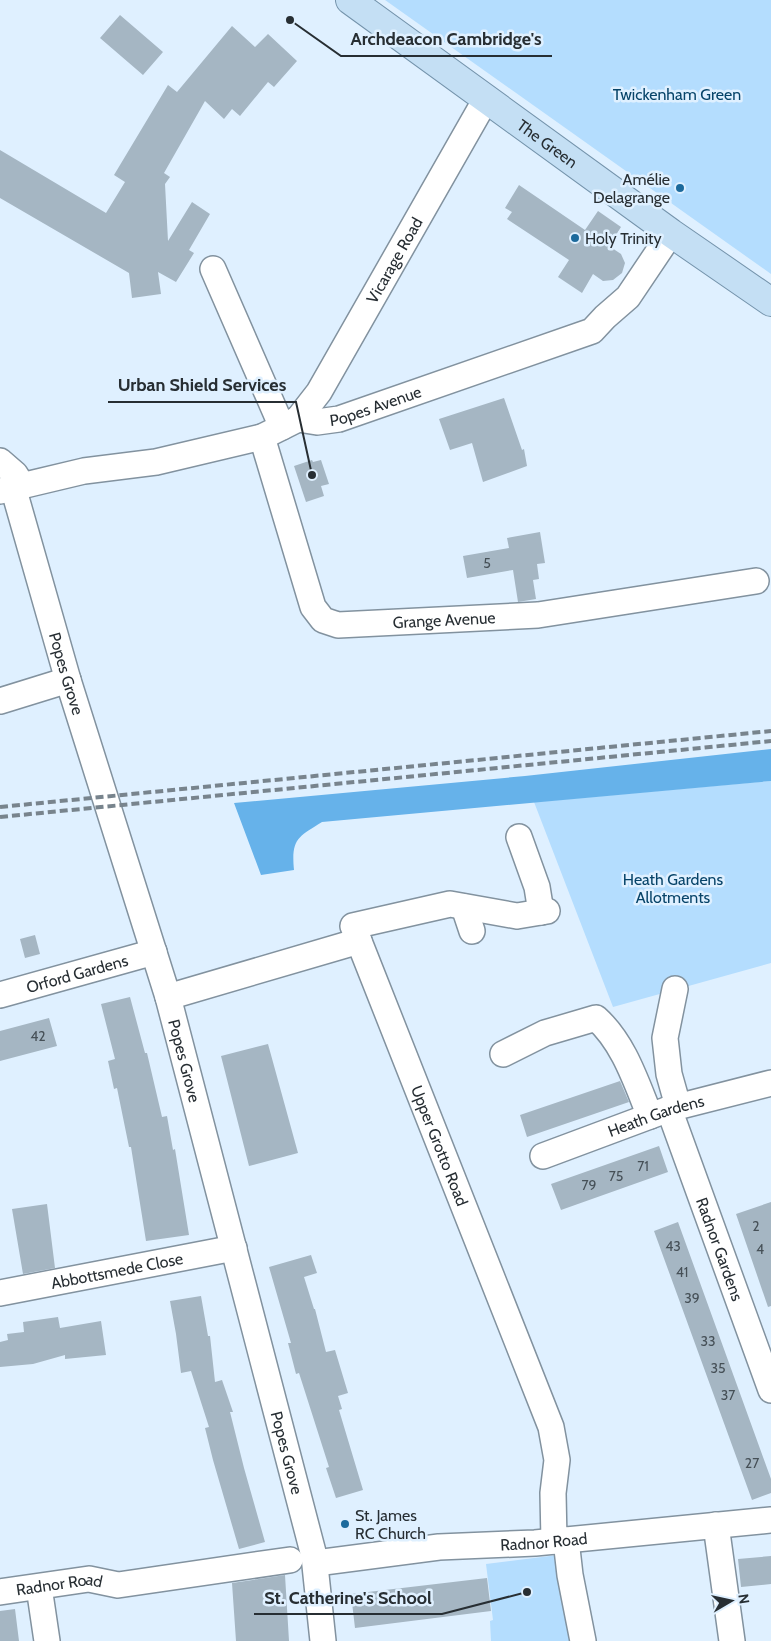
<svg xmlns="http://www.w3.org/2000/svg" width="771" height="1641" font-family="Cabin,sans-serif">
  <rect width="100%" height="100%" fill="#dff0ff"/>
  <path fill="#b4ddfe" d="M385,0H771V274Z
    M771,781V963L613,1007L534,802Z
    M558,1555L575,1641H491L490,1621L493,1620L486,1564Z"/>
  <path fill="#66b2ea" d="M771,749V781L322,822C298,837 291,839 294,870L261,875L234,803L525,776Z"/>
  <path fill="#a5b6c3" d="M120,15L163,52L143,75L100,38Z
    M232,26L255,47L268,34L297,61L274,87L268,82L240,116L232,109L224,119L205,101L164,173L170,177L165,184L168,241L192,202L210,214L189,250L194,253L176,282L158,272L161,294L132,298L129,273L0,198V150L106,213L125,182L114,175L168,85L177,92Z
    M519,185L585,230L598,211L621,227L609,246L621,254L625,263L622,273L613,280L603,281L593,274L582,293L558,277L569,260L507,219L512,212L505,208Z
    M504,398L522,450L524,449L527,466L483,482L472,443L450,450L439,419Z
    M312,460L313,462L321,460L329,484L321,486L324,496L306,502L294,466Z
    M540,532L545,563L537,564L539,579L533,580L536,599L518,602L513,570L467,578L463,556L509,548L507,538Z
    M35,935L40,954L25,958L20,939Z
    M130,997L145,1053H147L162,1117L167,1116L173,1150L175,1149L189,1235L146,1241L131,1147H129L117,1088L114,1089L108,1061L115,1059L101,1004Z
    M49,1018L57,1046L0,1061V1031Z
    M268,1044L298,1153L249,1166L221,1056Z
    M620,1081L629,1102L527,1137L520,1115Z
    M659,1146L668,1172L561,1210L551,1184Z
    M771,1202V1306L768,1307L736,1214Z
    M47,1204L55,1268L23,1274L12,1209Z
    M678,1222L771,1479V1493L752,1500L654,1231Z
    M311,1255L317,1273L304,1277L314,1309H315L326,1352L335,1350L348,1393L338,1396L342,1409L339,1410L363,1490L336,1498L326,1468L329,1467L299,1373L296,1374L288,1343H291L269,1267Z
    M201,1296L208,1336H210L215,1382L222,1380L233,1412H230L244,1468L265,1542L239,1549L213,1460L205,1428L209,1427L191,1371L181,1373L176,1334L170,1301Z
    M58,1317L60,1328L101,1321L106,1355L65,1359V1355L33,1364L0,1367V1342L8,1340L7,1334L24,1332L23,1322Z
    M771,1556V1584L741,1587L738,1559Z
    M285,1575L289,1641H236L232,1583Z
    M487,1578L491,1611L355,1628L351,1594Z
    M15,1609L19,1641H0V1611Z"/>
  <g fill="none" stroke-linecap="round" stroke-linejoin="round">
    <defs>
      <g id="minor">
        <path d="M213,269L282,427"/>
        <path id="s1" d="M298,419L319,392L486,99"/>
        <path id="s2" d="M262,437L313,607L323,620L338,625L538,615L756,581"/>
        <path d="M0,461L15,474L22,485"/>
        <path id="s3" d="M13,487L68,680L168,997L314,1556L323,1641"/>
        <path id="s4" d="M0,491L84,471L156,462L262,437L298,419L317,422L339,419L592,331L605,317L628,297L671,233"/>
        <path d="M0,701L68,680"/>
        <path d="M519,837L537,887L541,912"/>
        <path d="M464,907L472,931"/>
        <path id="s5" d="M547,911L517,916L450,904L353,926L551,1427L557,1460L553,1493L554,1541"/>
        <path d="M675,989L665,1038L669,1074L678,1106"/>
        <path id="s6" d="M0,995L154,952"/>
        <path d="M168,997L359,941"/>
        <path d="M503,1054L545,1033L596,1018C624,1043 636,1082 650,1116"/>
        <path id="s7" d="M669,1109L771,1390"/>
        <path id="s8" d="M543,1156L669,1109L771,1083"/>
        <path id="s9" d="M0,1293L234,1248"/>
        <path d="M716,1525L732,1641"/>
        <path d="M566,1540L570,1575L583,1641"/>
        <path id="s10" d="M316,1563L439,1547L535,1543L771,1520"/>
        <path d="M39,1587L47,1641"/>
        <path id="s11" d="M0,1592L89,1579L118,1585L290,1560"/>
      </g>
      <g id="major">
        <path id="s12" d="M350,0L671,233L771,302"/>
      </g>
    </defs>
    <use href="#minor" stroke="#82929f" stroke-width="28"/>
    <use href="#major" stroke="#7493ab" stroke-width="30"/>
    <use href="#minor" stroke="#fff" stroke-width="25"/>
    <use href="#major" stroke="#c4dff4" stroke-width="28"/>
    <path stroke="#78848d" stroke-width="4" stroke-dasharray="8 4" stroke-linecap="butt" d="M0,807L771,731
      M0,817L771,741"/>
  </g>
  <g fill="#1c6a9c" stroke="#dff0ff" stroke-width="2">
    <circle cx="680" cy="188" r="5"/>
    <circle cx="575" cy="238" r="5"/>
    <circle cx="345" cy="1524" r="5"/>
  </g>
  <g text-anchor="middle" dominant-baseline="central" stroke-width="5" stroke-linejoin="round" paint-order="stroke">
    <g font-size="14" fill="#465057">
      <text x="487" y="563">5</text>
      <text x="38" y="1036">42</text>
      <text x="643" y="1166">71</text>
      <text x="616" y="1176">75</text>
      <text x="589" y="1185">79</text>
      <text x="756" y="1226">2</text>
      <text x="673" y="1246">43</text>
      <text x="760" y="1249">4</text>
      <text x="682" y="1272">41</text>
      <text x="692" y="1298">39</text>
      <text x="708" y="1341">33</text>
      <text x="718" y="1368">35</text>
      <text x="728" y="1395">37</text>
      <text x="752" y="1463">27</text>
    </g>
    <g font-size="16" fill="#074469" stroke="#dff0ff">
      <text x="677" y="94">Twickenham Green</text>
      <text x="673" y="879">Heath Gardens<tspan x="673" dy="18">Allotments</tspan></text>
    </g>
    <g font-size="16" fill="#272e33" stroke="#dff0ff">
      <text stroke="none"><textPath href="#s12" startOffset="244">The Green</textPath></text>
      <text stroke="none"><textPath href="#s1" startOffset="186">Vicarage Road</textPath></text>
      <text stroke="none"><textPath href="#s4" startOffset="388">Popes Avenue</textPath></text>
      <text stroke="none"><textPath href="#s2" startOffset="316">Grange Avenue</textPath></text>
      <text stroke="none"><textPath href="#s3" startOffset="194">Popes Grove</textPath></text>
      <text stroke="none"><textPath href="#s6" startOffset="80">Orford Gardens</textPath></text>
      <text stroke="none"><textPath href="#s3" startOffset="599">Popes Grove</textPath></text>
      <text stroke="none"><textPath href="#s8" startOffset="120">Heath Gardens</textPath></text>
      <text stroke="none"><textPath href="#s5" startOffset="434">Upper Grotto Road</textPath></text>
      <text stroke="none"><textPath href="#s7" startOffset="149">Radnor Gardens</textPath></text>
      <text stroke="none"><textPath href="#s9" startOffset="119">Abbottsmede Close</textPath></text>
      <text stroke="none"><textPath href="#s3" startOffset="1004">Popes Grove</textPath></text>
      <text stroke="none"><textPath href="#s10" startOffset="229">Radnor Road</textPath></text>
      <text stroke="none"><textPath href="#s11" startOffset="60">Radnor Road</textPath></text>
    </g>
    <g font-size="16" fill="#272e33" stroke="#dff0ff" text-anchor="start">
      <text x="670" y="179" text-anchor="end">Amélie<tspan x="670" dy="18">Delagrange</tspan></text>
      <text x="585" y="238">Holy Trinity</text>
      <text x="355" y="1515">St. James<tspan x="355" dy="18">RC Church</tspan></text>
    </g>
  </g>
  <path fill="none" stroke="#272e33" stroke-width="2" d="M290 20L341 56H552M312 475L296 402H108M527 1592L442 1614H254"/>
  <g fill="#272e33" stroke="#dff0ff" stroke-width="2">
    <circle cx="290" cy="20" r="5"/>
    <circle cx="312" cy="475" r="5"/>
    <circle cx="527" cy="1592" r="5"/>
  </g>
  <g font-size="18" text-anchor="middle" font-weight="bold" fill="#272e33" stroke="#dff0ff" stroke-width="5" stroke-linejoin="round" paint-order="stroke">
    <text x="446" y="45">Archdeacon Cambridge's</text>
    <text x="202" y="391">Urban Shield Services</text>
    <text x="348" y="1604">St. Catherine's School</text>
  </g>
  <g transform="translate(731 1601) rotate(81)" stroke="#dff0ff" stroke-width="4" paint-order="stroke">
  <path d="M0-4L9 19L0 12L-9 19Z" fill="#272e33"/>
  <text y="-8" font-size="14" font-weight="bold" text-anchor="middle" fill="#272e33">N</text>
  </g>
</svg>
